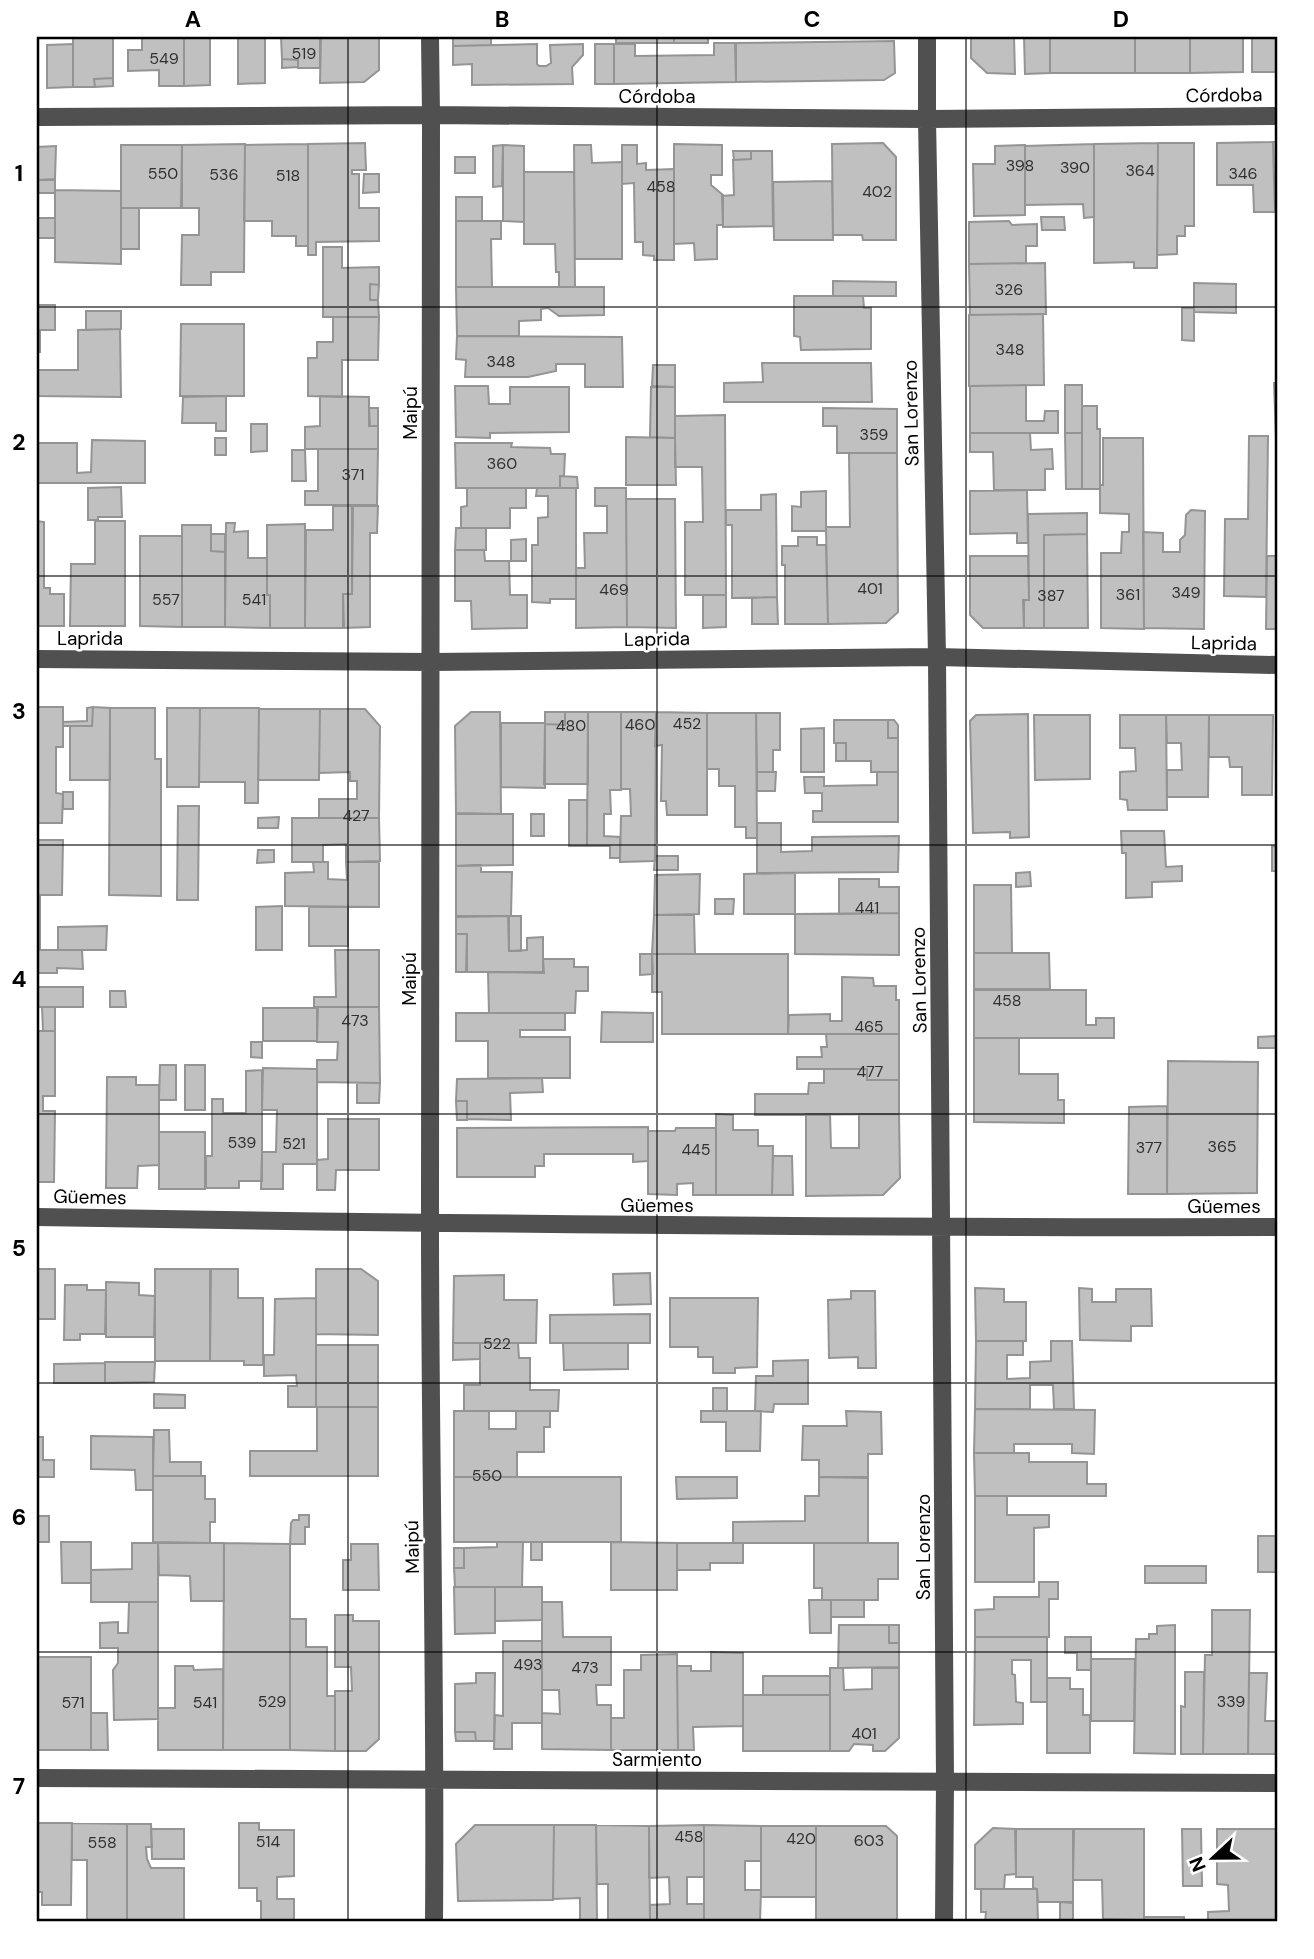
<svg xmlns="http://www.w3.org/2000/svg" width="1314" height="1959" font-family="'DM Sans',sans-serif">
  <rect width="100%" height="100%" fill="#fff"/>
  <path fill="#c0c0c0" stroke="#949494" stroke-width="2" d="M73,37H113V78L94,79L95,87H73Z
    M142,37H184V86H159V70L128,71V50H142Z
    M184,37H210V85L184,86Z
    M238,37H265V83L238,84Z
    M281,37H320V68H298V60L282,59Z
    M321,37H379V70L364,82L320,83Z
    M453,37H491V45L453,46Z
    M616,37H674V43H616Z
    M674,37H708V43H674Z
    M971,37H1014L1015,74L987,73L971,58Z
    M1024,37H1050V73L1025,74Z
    M1050,37H1135V73H1050Z
    M1135,37H1190V73H1135Z
    M1190,37H1243V72L1190,73Z
    M1252,37H1277V72H1252Z
    M894,41L895,73L884,80L736,82V43Z
    M714,43H735L736,82L614,84V44H635V56L714,55Z
    M73,44V87L47,88V45Z
    M537,44V64L539,66H546L551,63L550,45L583,44V55L572,67L573,84L472,85V64L453,65V46Z
    M595,44H614V84H595Z
    M282,59L298,60V67L282,68Z
    M113,78V86L95,87L94,79Z
    M1273,142H1277V180H1274Z
    M1273,142L1275,212H1254L1253,185H1217V143Z
    M365,143L366,170H352V174H359V208H379V241L316,242V255H308V144Z
    M883,143L896,157V240H863L862,235H833L832,144Z
    M1158,143H1194V226H1185V236H1177V254L1157,255Z
    M1158,143L1157,268H1134V262L1094,263V144Z
    M245,144L244,272H211V285H181L182,235H199V208H182V145Z
    M308,144V246H296V236H272V221H244L245,145Z
    M674,144L722,145V175H711V185L723,195V225H717V259L695,260L694,243L674,244Z
    M1094,144V217L1084,218L1083,204L1025,205V146Z
    M121,145H182L181,208H121Z
    M503,145L502,186L493,187V146Z
    M503,145L524,146V222L503,221Z
    M574,145H591L592,163L622,162V259H575Z
    M622,145H637V164L646,163V170L674,169V260H654V256L643,255V242H635L634,183L622,184Z
    M1025,145V215L974,216L973,164H995V146Z
    M56,146L55,179L37,180V147Z
    M733,151H751V159L734,160Z
    M751,151H772L773,226L723,227L722,196L734,195L733,160L751,159Z
    M455,157H475V173H455Z
    M524,172H574L575,287H559V272H556L555,244H524Z
    M364,174H379V192L363,193Z
    M37,180H55V193H37Z
    M832,181L833,240H774L773,182Z
    M55,190L121,191V264L55,262Z
    M456,197H482V221H456Z
    M121,208H139V249H121Z
    M1041,217H1064L1065,230H1042Z
    M37,218H55V238H37Z
    M456,221H501V239H491L492,287H456Z
    M1009,221L1012,225L1037,224V246H1026V263L969,264V222Z
    M323,247H342V268L379,267V285L370,284V300H378L379,317H323Z
    M1045,263L1046,314L970,315L969,264Z
    M833,281L896,282V296H833Z
    M1194,283L1236,284V313L1194,312Z
    M370,284L379,285L378,300H370Z
    M456,287H604V315L559,316L548,308L541,309V320L519,321V336H457Z
    M794,296H863L864,308H871V349L801,350L800,337L794,336Z
    M37,305H55V330H37Z
    M1182,308H1194V341L1182,340Z
    M86,311H121V329L86,330Z
    M1043,314L1044,385L969,386V315Z
    M333,317H379L378,360H342V397L308,396V358H317V342H333Z
    M181,324H244V396H180Z
    M120,329L121,397L37,396V370H78V330Z
    M37,330H40V352H37Z
    M457,336L622,337L623,387H585V364H556V371L528,377H465L466,360L456,359Z
    M762,363H871L872,402H724V383L763,382Z
    M653,365H675V387L652,386Z
    M1274,383H1277V438H1276Z
    M1026,385V421H1044L1045,411H1058V433H970V386Z
    M1065,385H1082V433H1065Z
    M455,386H488L489,404H510V387H569V432L490,433V438L456,437Z
    M651,387H675V438L650,437Z
    M226,396V431H216V423H182L183,397Z
    M320,396L369,397V426H378V449H305V427L320,426Z
    M1082,406H1097V429H1100V489H1082Z
    M369,408H378V426H370Z
    M823,408L897,409V453H837V426H823Z
    M725,415L726,595H685V522H703L702,467H675V416Z
    M251,424H267V451L251,452Z
    M970,433H1030L1031,450L1052,449L1053,469H1045V490H994L993,452H970Z
    M1065,433H1082V489H1066Z
    M1249,436H1268L1266,597L1224,596L1225,519H1248Z
    M626,437L675,438L676,485H626Z
    M215,438H226V455H215Z
    M1103,438H1143L1144,629L1101,628V553H1121L1122,532H1129V514L1100,513V485H1103Z
    M92,440L145,441V483H37V443H77V473L91,472Z
    M455,443H512L511,447L550,448L551,454H565L564,476H560V488H456Z
    M318,449H378L377,505H305V491H318Z
    M292,450H305L306,481H292Z
    M849,453H897L898,612L886,623L828,624L826,527H850Z
    M560,476L577,477L578,488H560Z
    M121,487L122,517H98V520H88V488Z
    M467,488H526V508H510V528H461V507L467,506Z
    M537,488H576V599H550V603L532,602V545H538V518L548,517V496H536Z
    M595,488H626L627,627L576,628V568H585L584,533H607V506H595Z
    M1027,490L1028,543H1017V533L970,534V491Z
    M826,491V531H792V506L801,507V492Z
    M776,494L777,597L732,598V525H726V510H761V495Z
    M626,499H675L676,628L627,627Z
    M333,506H352V594H343V628H305L306,530H333Z
    M353,506H378L377,533H370V627L344,628L343,594H352Z
    M1191,510L1205,511L1204,629L1144,628L1143,532L1163,533V552H1180V540L1185,535L1186,515Z
    M1087,513V534L1044,535V628H1024V600H1029L1028,514Z
    M37,521L44,522V588H50V594H64V626H37Z
    M95,521H125V626H70L71,564H95Z
    M226,523H235L234,532L248,531V558H267V595H270V628L225,627Z
    M305,524V628H270V595H267V525Z
    M182,525H211V551L225,552V627H182Z
    M456,528H486V550H455Z
    M211,534H225V552L211,551Z
    M1087,534L1088,628H1044V535Z
    M140,536H182V627L140,626Z
    M798,537H817V545H826L828,624H785V565H782V546H798Z
    M526,539V561H511V540Z
    M455,550H484L485,561H509L510,595H527V628L472,629L471,601H455Z
    M970,556H1028L1029,600H1023L1024,628H983L970,615Z
    M1267,556H1277V629H1266Z
    M703,595H726V627L703,628Z
    M777,597L778,624H752V598Z
    M37,707H63V747H56V793L63,794L62,823H37Z
    M93,707L92,726H63V722L87,721V708Z
    M93,707L110,708V780H70V726H92Z
    M110,708H155V759H161V896L109,895Z
    M167,708H200L199,787H167Z
    M200,708H259L258,803H245V782H199Z
    M259,709H320L319,780H258Z
    M320,709H365L380,726L379,818H319V799H357V781H350V772L319,773Z
    M471,712H500L501,814L456,813L455,726Z
    M545,712H565V725L545,724Z
    M565,712H588V784H544L545,724L565,725Z
    M588,712H621V790H610L611,814H604V836L620,837V858H610V846H587Z
    M621,712H656L655,861L620,862L621,816H631L630,789H621Z
    M656,712L707,713V815H667L666,801H661L662,745L655,746Z
    M707,713H756L757,838H746V827H735V786H719V769H707Z
    M756,713H780V750H773V772H757Z
    M1028,714L1029,837L1010,838V832L973,833L970,721L976,715Z
    M1034,715H1090V779L1035,780Z
    M1120,715H1166L1167,810H1128L1127,800L1120,799V772L1136,771L1135,748H1120Z
    M1166,715H1209L1208,797H1167V770H1182L1181,743H1167Z
    M1209,715H1273L1272,795H1242V767H1230L1229,757H1209Z
    M834,720H888V738H898V772H871V761H846V743H834Z
    M888,720H894L898,725V738H888Z
    M501,723H545V788L501,787Z
    M824,728V772H801V729Z
    M836,743H846V761H836Z
    M757,772H776L775,791H757Z
    M877,772H898V822H813V811H822V793H805L804,777H824V786L877,785Z
    M63,792H73V809H63Z
    M569,800H587V846H569Z
    M178,806H199L198,900H177Z
    M456,814H513V865L456,866Z
    M531,814H544V836H531Z
    M279,817L278,828H258V818Z
    M292,818H379L380,861L346,862V844L323,845V862H292Z
    M757,823H781V852L812,851V837L899,836L898,872L757,873Z
    M1121,831H1164L1166,867L1182,866V881L1152,882V897L1126,898V853H1122Z
    M37,840H63L62,895H37Z
    M1272,846L1277,847V871H1272Z
    M258,850H274V862L257,863Z
    M655,856H678V870H654Z
    M313,862H328V879L347,880L346,862H379V907L285,906V873L314,872Z
    M481,865V872H512L511,916H456V866Z
    M1030,872L1031,886L1016,887V873Z
    M795,873V914H744V874Z
    M700,874L699,914L654,915L655,875Z
    M839,879H879V887H899V913L839,914Z
    M974,885H1011L1012,953H974Z
    M37,895H40V950H37Z
    M715,899H734L733,914H715Z
    M282,906V950H256V907Z
    M309,907H348V946H309Z
    M899,913V955L795,954V914Z
    M654,915H694L695,954H652Z
    M508,916L509,951L527,950V938L543,937V972H467V934H456V917Z
    M509,916H521V951H509Z
    M107,926L106,950H58V927Z
    M456,934H467L466,972H456Z
    M37,950H82L83,969L57,968V973H37Z
    M335,950H379V1007H314V997H336Z
    M974,953H1049L1050,989H974Z
    M640,954H652L653,974L640,975Z
    M652,954H788V1034H662V992H652Z
    M543,959H574V967H588V991H576L575,1013H489L488,972L544,973Z
    M842,977L873,978L874,986H896V1000H899V1034H788L789,1015L830,1014V1021H842Z
    M37,987H83V1007H37Z
    M974,990H1086V1025H1096V1018H1114V1038H974Z
    M110,991H125L126,1007H110Z
    M42,1007H55V1031H43Z
    M318,1007H379L380,1083L317,1082V1060H337L338,1042H317Z
    M263,1008H317V1041H263Z
    M602,1012L653,1013V1042H601Z
    M456,1013H565V1030H520V1037H570V1078H488V1041H456Z
    M37,1031H55V1096H43V1111H55L54,1182H37Z
    M826,1034H899V1080H867V1069H797V1057H822L821,1047H827Z
    M1277,1036V1048H1258V1037Z
    M974,1038H1019V1074H1058V1100H1064V1123L974,1122Z
    M251,1042H262V1058L251,1057Z
    M1168,1061L1258,1062L1257,1193L1167,1194Z
    M160,1065H176V1100H159Z
    M185,1065H205V1110H185Z
    M263,1068L317,1069V1164H283V1189H261L262,1152H276L277,1110H262Z
    M824,1069H867V1080H899V1114L755,1115V1094H808L809,1083H824Z
    M262,1070V1181H239V1188H206V1156H212V1099H223V1113H246V1071Z
    M107,1077H136V1085H159V1165L138,1166L137,1188H106Z
    M542,1078L543,1092L510,1093L511,1120L467,1119V1101H456L457,1079Z
    M357,1083H380L379,1103H357Z
    M456,1101H467V1120H457Z
    M1167,1106V1194H1128L1129,1107Z
    M716,1114L733,1115V1130H758V1146H773L772,1195H716Z
    M806,1114H830L831,1148H859V1114H899L900,1178L883,1195L806,1196Z
    M328,1119H379V1170H336L335,1190H317V1160L328,1159Z
    M648,1127V1161L633,1162V1154H544V1166H535V1177H457V1128Z
    M676,1128H716V1195H693V1183L677,1184V1195L648,1194V1131H675Z
    M159,1132H205V1189H159Z
    M773,1156H792L793,1195H772Z
    M37,1269H55V1319H37Z
    M155,1269H210V1361H155Z
    M211,1269H238V1298H263V1365H244V1361H210Z
    M316,1269H361L378,1281V1335L316,1334Z
    M650,1273L651,1304L614,1305L613,1274Z
    M504,1275V1300H537L536,1343H453L454,1276Z
    M106,1282L139,1283V1295L155,1296L154,1337H106Z
    M65,1285H87V1290H106L105,1334H80V1340H64Z
    M975,1288L1004,1289V1302H1026V1341H976Z
    M1079,1288L1092,1289V1302H1116V1289H1151L1152,1326H1131V1341L1080,1340Z
    M851,1291H875L876,1368H858V1357L829,1358L828,1300L851,1299Z
    M316,1298V1407H288V1386H297L296,1375L264,1376V1355H274L275,1299Z
    M670,1298H758L757,1367L735,1368V1373H713V1357H698V1347H670Z
    M650,1314V1343H550V1315Z
    M976,1341H1023V1355H1007V1379L1030,1378V1362L1051,1361V1341H1072L1074,1409H1054L1053,1385H1030V1409H975Z
    M453,1343H480V1359L453,1360Z
    M480,1343H518L519,1358H530V1390H559L558,1411H464V1385H480Z
    M563,1343H628V1369L564,1370Z
    M316,1345H378V1407H316Z
    M808,1360V1404H774L773,1412L755,1411L756,1376H773V1361Z
    M105,1362H155L154,1382L105,1383Z
    M105,1363V1383H54V1364Z
    M713,1388H727V1411H713Z
    M154,1394L185,1395V1408H154Z
    M317,1407H378V1476H250V1451H317Z
    M975,1409L1095,1410L1094,1454L1072,1453V1444H1014V1453H974Z
    M454,1411H489V1429H516V1411H550V1427H544V1452H517V1477H454Z
    M701,1411H761L760,1451H726V1422H701Z
    M846,1411L881,1412L882,1454H868V1477H819V1460H802L803,1426H847Z
    M154,1430H169L170,1462H201V1476H153Z
    M91,1436L153,1437V1490H136L135,1470L91,1469Z
    M37,1437H43V1460H54V1477H37Z
    M974,1453H1029V1462H1087V1484H1106V1496H975Z
    M153,1476H205V1499H215V1522H210V1543L153,1542Z
    M454,1477H621V1542H454Z
    M676,1477H737V1498L677,1499Z
    M819,1477L868,1478V1543H733V1522L805,1521V1496H819Z
    M975,1496H1007V1515H1049V1527L1034,1528V1582H975Z
    M299,1515H309V1527H305V1544H290L291,1523L293,1520H299Z
    M37,1516H49V1542H37Z
    M1258,1536H1277V1572H1258Z
    M61,1542H91V1583H62Z
    M497,1542H523L522,1587H455L454,1568H464V1548L497,1547Z
    M531,1542H542V1560H531Z
    M611,1542L677,1543V1590H611Z
    M132,1543H158V1602H91V1570L132,1569Z
    M158,1543H224V1601H191L190,1576L159,1575Z
    M224,1543L290,1544V1750H223Z
    M677,1543H743V1563H710V1570H677Z
    M814,1543H898V1579H878V1600H822V1588H814Z
    M351,1544H378L379,1590H343V1560H351Z
    M454,1548H464V1568H454Z
    M1145,1566H1206V1583H1145Z
    M1039,1582H1058V1599H1049V1637H975V1610L994,1609V1597H1039Z
    M454,1587H495V1633L455,1634Z
    M495,1587H542V1620L495,1621Z
    M809,1600H831V1633H810Z
    M831,1600H864V1617H831Z
    M129,1602H158V1719L114,1720L113,1670L118,1663V1648H100V1623L118,1622V1633H128Z
    M542,1602H562L563,1637H611V1685H596L597,1705H611V1750L542,1749V1713L560,1714L559,1690H542Z
    M1212,1610H1250L1248,1754H1203L1205,1655H1212Z
    M335,1615H353V1621H379V1739L366,1751H335V1691H352L351,1667H335Z
    M290,1619H306V1647H327V1696H335V1751L290,1750Z
    M839,1625H889V1643H899V1667L838,1668Z
    M889,1625H899V1643H889Z
    M1175,1625V1754L1134,1753L1136,1639H1149V1634H1157V1626Z
    M975,1637H1047V1702H1031V1660H1012V1674L1015,1675L1016,1702L1023,1703V1724L974,1725Z
    M1065,1637H1091V1670H1077V1653H1065Z
    M503,1641H542V1723H512V1749H494L495,1715L503,1716Z
    M711,1652L743,1653V1726L693,1727L694,1750H678L677,1666H691V1671H711Z
    M677,1654L678,1750H611V1718H624V1670H641V1655Z
    M37,1657H91V1750H37Z
    M1091,1659H1135L1134,1721H1091Z
    M175,1666H193L194,1670L223,1669V1750H158V1708H175Z
    M830,1668H843L844,1690L872,1689V1668H899V1738L885,1751H873V1745L854,1744L849,1751H830Z
    M1185,1672H1204L1203,1754H1181V1706L1185,1707Z
    M476,1673H495L494,1741H476L475,1732H455V1684L476,1683Z
    M1249,1673H1267L1265,1721H1277V1754H1248Z
    M763,1676H830V1695H763Z
    M1047,1678H1070V1689H1083V1715H1090V1753H1047Z
    M743,1695H830V1751H743Z
    M91,1713H107L108,1750H91Z
    M455,1732H475L476,1741H456Z
    M37,1823H72L71,1905H42V1892H37Z
    M72,1823L127,1824V1922H87V1860H72Z
    M239,1823H259V1830H294V1876L277,1877V1899H294V1922H261V1901H257V1888H239Z
    M127,1824H151L152,1847H146L147,1859L151,1868H184V1922H127Z
    M475,1825H554L553,1900L458,1901L456,1844Z
    M554,1825H596L597,1922H580V1898L553,1899Z
    M596,1825L649,1826L650,1922H608V1884H597Z
    M704,1825V1877H687V1904H704V1922H650V1905L670,1904L669,1877L649,1878V1826Z
    M704,1825L761,1826V1861H745V1890H761L760,1922H704Z
    M761,1826H816V1897H761Z
    M816,1826H886L897,1836V1922H816Z
    M993,1828L1015,1829L1016,1874L1005,1875L1004,1889H975V1845Z
    M151,1829H184V1859H152Z
    M1016,1829H1073V1902H1038L1037,1889L1033,1888V1877H1016Z
    M1074,1829H1144V1920L1103,1919L1102,1880H1073Z
    M1182,1829H1201L1202,1886H1183Z
    M1217,1829H1277L1276,1922H1208V1912L1229,1911L1228,1885L1217,1884Z
    M981,1889H1037L1038,1922H985L986,1912H981Z
    M1060,1902L1073,1903V1922H1060Z
    M1144,1917H1184V1922H1144Z"/>
  <g fill="none" stroke-linecap="round" stroke-linejoin="round">
    <path stroke="#505050" stroke-width="18" d="M430,37L431,115C431,485 429,854 430,1223C430,1456 436,1689 434,1922
      M927,37V119L937,657L945,1780L944,1922
      M37,117L431,115L927,119L1277,116
      M37,659L431,662L937,657L1277,665
      M37,1217C450,1224 864,1228 1277,1227
      M37,1778L1277,1783"/>
  </g>
  <path fill="none" stroke="#000" stroke-width="2" stroke-opacity="0.55" d="M348,37V1922M657,37V1922M966,37V1922M37,307H1277M37,576H1277M37,845H1277M37,1114H1277M37,1383H1277M37,1652H1277"/>
  <g text-anchor="middle" dominant-baseline="central" stroke-width="5" stroke-linejoin="round" paint-order="stroke">
    <g font-size="16" fill="#303030">
      <text x="304" y="53">519</text>
      <text x="164" y="58">549</text>
      <text x="1020" y="165">398</text>
      <text x="1075" y="167">390</text>
      <text x="1140" y="170">364</text>
      <text x="163" y="173">550</text>
      <text x="1243" y="173">346</text>
      <text x="224" y="174">536</text>
      <text x="288" y="175">518</text>
      <text x="661" y="186">458</text>
      <text x="877" y="191">402</text>
      <text x="1009" y="289">326</text>
      <text x="1010" y="349">348</text>
      <text x="501" y="361">348</text>
      <text x="874" y="434">359</text>
      <text x="502" y="463">360</text>
      <text x="353" y="474">371</text>
      <text x="870" y="588">401</text>
      <text x="614" y="589">469</text>
      <text x="1186" y="592">349</text>
      <text x="1128" y="594">361</text>
      <text x="1051" y="595">387</text>
      <text x="166" y="599">557</text>
      <text x="254" y="599">541</text>
      <text x="687" y="723">452</text>
      <text x="640" y="724">460</text>
      <text x="571" y="725">480</text>
      <text x="356" y="815">427</text>
      <text x="867" y="907">441</text>
      <text x="1007" y="1000">458</text>
      <text x="355" y="1020">473</text>
      <text x="869" y="1026">465</text>
      <text x="870" y="1071">477</text>
      <text x="242" y="1142">539</text>
      <text x="294" y="1143">521</text>
      <text x="1222" y="1146">365</text>
      <text x="1149" y="1147">377</text>
      <text x="696" y="1149">445</text>
      <text x="497" y="1343">522</text>
      <text x="487" y="1475">550</text>
      <text x="528" y="1664">493</text>
      <text x="585" y="1667">473</text>
      <text x="272" y="1701">529</text>
      <text x="1231" y="1701">339</text>
      <text x="73" y="1702">571</text>
      <text x="205" y="1702">541</text>
      <text x="864" y="1733">401</text>
      <text x="689" y="1836">458</text>
      <text x="801" y="1838">420</text>
      <text x="869" y="1840">603</text>
      <text x="268" y="1841">514</text>
      <text x="102" y="1842">558</text>
    </g>
    <g font-size="19" fill="#000" stroke="#fff">
      <text transform="translate(1224 95) rotate(-1)">Córdoba</text>
      <text x="657" y="96">Córdoba</text>
      <text transform="translate(410 413) rotate(-90)">Maipú</text>
      <text transform="translate(911 413) rotate(-91)">San Lorenzo</text>
      <text x="90" y="638">Laprida</text>
      <text transform="translate(657 639) rotate(-1)">Laprida</text>
      <text transform="translate(1224 643) rotate(1)">Laprida</text>
      <text transform="translate(409 979) rotate(-90)">Maipú</text>
      <text transform="translate(919 980) rotate(-91)">San Lorenzo</text>
      <text transform="translate(90 1197) rotate(1)">Güemes</text>
      <text x="657" y="1205">Güemes</text>
      <text x="1224" y="1206">Güemes</text>
      <text transform="translate(412 1547) rotate(-91)">Maipú</text>
      <text transform="translate(923 1547) rotate(-90)">San Lorenzo</text>
      <text x="657" y="1759">Sarmiento</text>
    </g>
  </g>
  <rect width="1314" height="1959" fill="none" stroke="#ffffff" stroke-width="77"/>
  <g transform="translate(1213 1858) rotate(248)" stroke="#ffffff" stroke-width="5" paint-order="stroke">
  <path d="M0-5L12 26L0 18L-12 26Z" fill="#000000"/>
  <text y="-10" font-size="19" font-weight="bold" text-anchor="middle" fill="#000000">N</text>
  </g>
  <rect x="38" y="38" width="1238" height="1882" fill="none" stroke="#000" stroke-width="2.5"/>
  <g font-size="23" text-anchor="middle" font-weight="bold" fill="#000">
    <text x="193" y="27">A</text>
    <text x="502" y="27">B</text>
    <text x="812" y="27">C</text>
    <text x="1121" y="27">D</text>
    <text x="19" y="181">1</text>
    <text x="19" y="450">2</text>
    <text x="19" y="719">3</text>
    <text x="19" y="987">4</text>
    <text x="19" y="1256">5</text>
    <text x="19" y="1525">6</text>
    <text x="19" y="1794">7</text>
  </g>
</svg>
